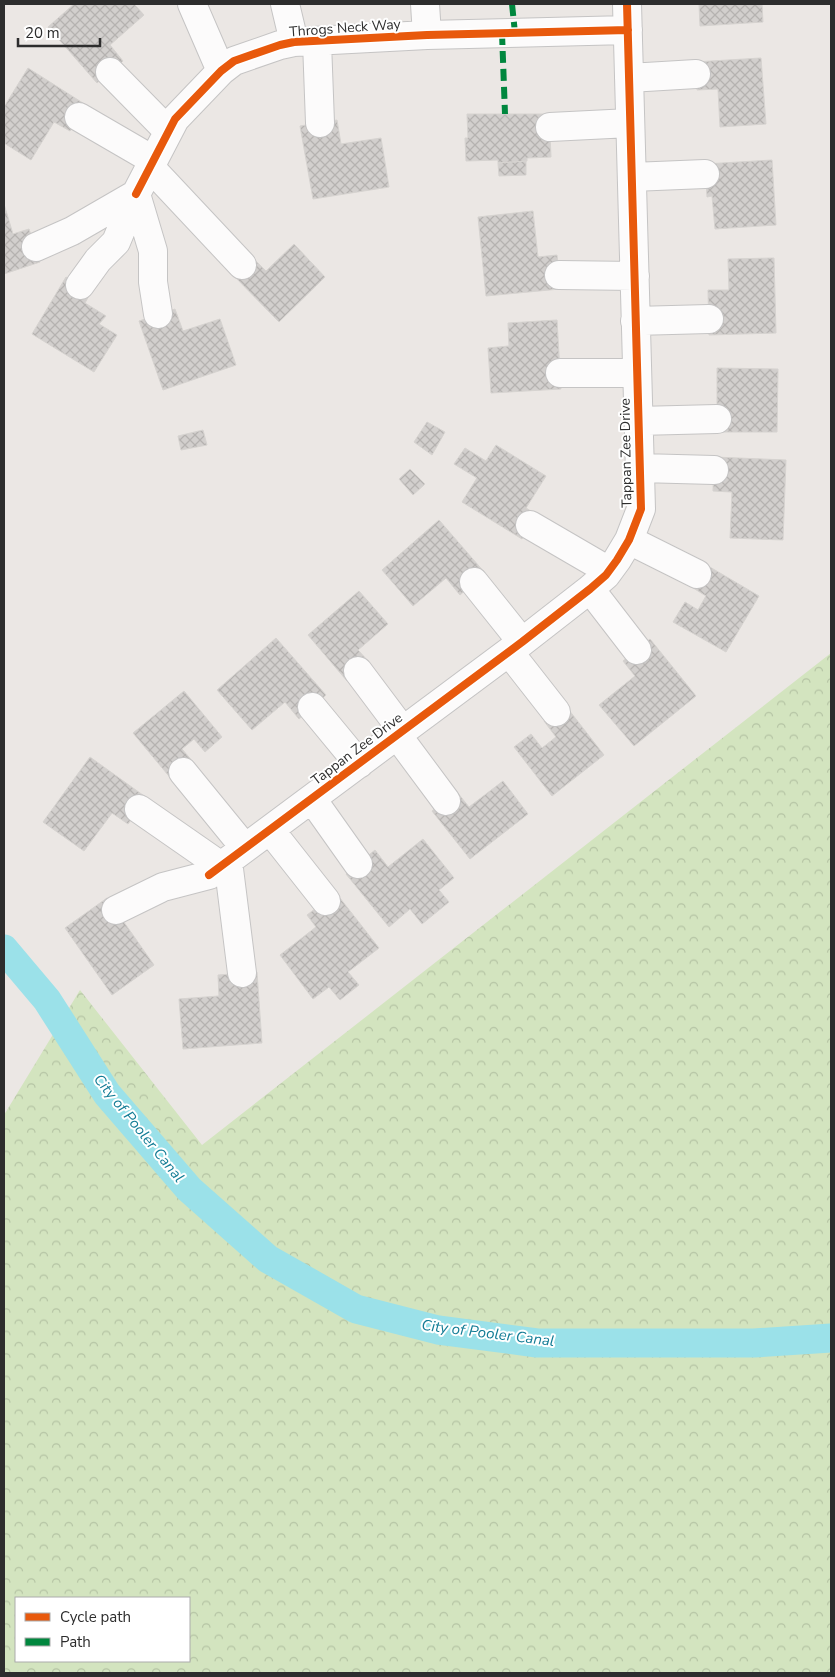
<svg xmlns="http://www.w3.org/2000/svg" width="835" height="1677" font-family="'Nunito Sans',sans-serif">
  <defs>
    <pattern id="forest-crowns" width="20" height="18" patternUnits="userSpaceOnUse" patternTransform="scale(1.25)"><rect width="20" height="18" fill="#d3e4bf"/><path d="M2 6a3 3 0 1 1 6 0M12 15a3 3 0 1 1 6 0" fill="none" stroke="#b5c4a4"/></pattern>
    <pattern id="building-cross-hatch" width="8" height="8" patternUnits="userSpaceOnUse" patternTransform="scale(1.25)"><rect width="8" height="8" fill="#d2cfcd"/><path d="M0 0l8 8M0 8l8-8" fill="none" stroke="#b5b2b0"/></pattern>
  </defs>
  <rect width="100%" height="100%" fill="#ebe7e4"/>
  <path fill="url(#forest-crowns)" fill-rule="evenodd" d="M831,653V1673H4V1115L80,990L202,1145ZM16,1598H189V1661H16Z"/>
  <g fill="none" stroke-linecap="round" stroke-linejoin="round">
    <path stroke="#9be1e9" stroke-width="29" d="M4,949L47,1000L107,1094L189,1189L268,1259L356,1309L438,1330L537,1343H754L831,1338"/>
  </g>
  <path fill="url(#building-cross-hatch)" stroke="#d6d3d0" d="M74,4H134L144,15L110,45L123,61L97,83L48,27Z
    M699,4H762L763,22L700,26Z
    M761,58L766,124L720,127L718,89L697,90L695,62Z
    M28,68L86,105L70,131L54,122L31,160L4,143V107Z
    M467,114H549L551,157L527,158V161L498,163V160L466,161L465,138H468Z
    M337,120L341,144L381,138L389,187L313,199L300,126Z
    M772,160L776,225L715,229L712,196L707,197L705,164Z
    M526,161V175L499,176L498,163Z
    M4,204L13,234L29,229L40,262L4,274Z
    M533,211L538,257L557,255L560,289L486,296L478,217Z
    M294,244L325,277L279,322L232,274L251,256L266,271Z
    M774,258L776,333L709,335L708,290H729L728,259Z
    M66,277L91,292L85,303L106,316L99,324L117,335L94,372L32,334Z
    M175,309L183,331L220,319L236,365L163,390L139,321Z
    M557,320L561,389L491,393L488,348L509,346L508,323Z
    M717,368L778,369L777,432H717Z
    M427,422L445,432L432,455L414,442Z
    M203,430L207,445L181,450L178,436Z
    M496,445L546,476L526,508L537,515L522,539L462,502L477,478L454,464L465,448L486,461Z
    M714,457L786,460L783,540L730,538L732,492L713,491Z
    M410,469L425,484L413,495L399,479Z
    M439,520L485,573L460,595L446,578L413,606L382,570Z
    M703,563L759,596L726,652L673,622L685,602L698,610L706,596L690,586Z
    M359,591L388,624L358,650L369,662L347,681L308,635Z
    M276,638L326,695L299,719L285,702L252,730L217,690Z
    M650,639L696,696L634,746L599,705L635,676L623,661Z
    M184,691L222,737L205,752L194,739L182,749L194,763L173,781L133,733Z
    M565,705L604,755L552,796L514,747L531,734L542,748L556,737L544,721Z
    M90,757L147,798L128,824L112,813L84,851L43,822Z
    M503,781L528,814L470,859L432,811L457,792L469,807Z
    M423,839L454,878L439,890L449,902L422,924L410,909L389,927L346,874L375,850L388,867Z
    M336,893L379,948L348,972L359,985L340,1000L329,987L313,999L280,955L316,927L307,915Z
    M107,898L154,965L112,995L65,928Z
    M257,972L262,1043L183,1049L179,999L219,996L218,975Z"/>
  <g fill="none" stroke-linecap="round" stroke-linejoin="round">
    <defs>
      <path id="minor" d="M192,4L221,71
        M285,4L294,42
        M425,4L427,35
        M317,42L320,123
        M110,72L168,131
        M629,78L696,74
        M79,117L153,160
        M550,127L630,123
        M150,167L242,265
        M632,177L705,174
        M136,194L153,251V282L158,314
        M36,247L72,231L136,194
        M559,275L635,276
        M80,285L98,260L116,242L136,194L175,119L221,71L234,61L280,45L294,42L427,35L628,30
        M635,321L709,319
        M560,373H637
        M638,421L717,419
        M640,468L714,470
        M530,525L609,571
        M629,540L697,574
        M474,582L522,642
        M590,589L637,650
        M509,652L556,712
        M358,671L403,731
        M312,707L359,764
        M397,735L446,801
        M183,772L245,848
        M312,799L358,864
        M139,809L221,866
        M270,830L326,901
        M228,861L242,973
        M116,910L163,887L209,875L522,642L590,589L606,575L617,560L629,540L641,509L627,4"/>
    </defs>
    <use href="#minor" stroke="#c5c4c4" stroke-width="30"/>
    <use href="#minor" stroke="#fcfbfb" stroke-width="28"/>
    <path stroke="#00873e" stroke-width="6" stroke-dasharray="12 6" stroke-linecap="butt" d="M512,4L515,33
      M502,33L505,114"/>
    <defs>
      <path id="cycleway" d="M136,194L175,119L221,71L234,61L280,45L294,42L427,35L628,30
        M209,875L522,642L590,589L606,575L617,560L629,540L641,509L627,4"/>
    </defs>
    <use href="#cycleway" stroke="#fff" stroke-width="11"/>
    <use href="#cycleway" stroke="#e8590c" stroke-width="8"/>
  </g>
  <g text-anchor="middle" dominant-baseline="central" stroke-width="4" stroke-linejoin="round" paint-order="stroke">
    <g font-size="14" fill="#2d2d2d" stroke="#fff">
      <text transform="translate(345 28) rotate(-4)">Throgs Neck Way</text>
      <text transform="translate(626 453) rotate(-91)">Tappan Zee Drive</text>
      <text transform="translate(357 749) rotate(-37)">Tappan Zee Drive</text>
    </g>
    <g font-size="15" font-style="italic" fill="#137c95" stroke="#fff">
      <text transform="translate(139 1128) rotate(51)">City of Pooler Canal</text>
      <text transform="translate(488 1333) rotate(7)">City of Pooler Canal</text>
    </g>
  </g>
  <rect width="835" height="1677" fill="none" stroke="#2d2d2d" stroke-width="10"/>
  <rect x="15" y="1597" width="175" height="65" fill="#ffffff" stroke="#ababab"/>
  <rect x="25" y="1613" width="25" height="8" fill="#e8590c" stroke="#ababab"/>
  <text x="60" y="1622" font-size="15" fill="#2d2d2d">Cycle path</text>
  <rect x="25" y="1638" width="25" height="8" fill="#00873e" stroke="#ababab"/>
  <text x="60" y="1647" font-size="15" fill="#2d2d2d">Path</text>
  <path d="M18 38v8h82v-8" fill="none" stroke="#2d2d2d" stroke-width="2.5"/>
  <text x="25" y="38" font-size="15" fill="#2d2d2d" stroke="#ffffff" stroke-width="4" paint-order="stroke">20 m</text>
</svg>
